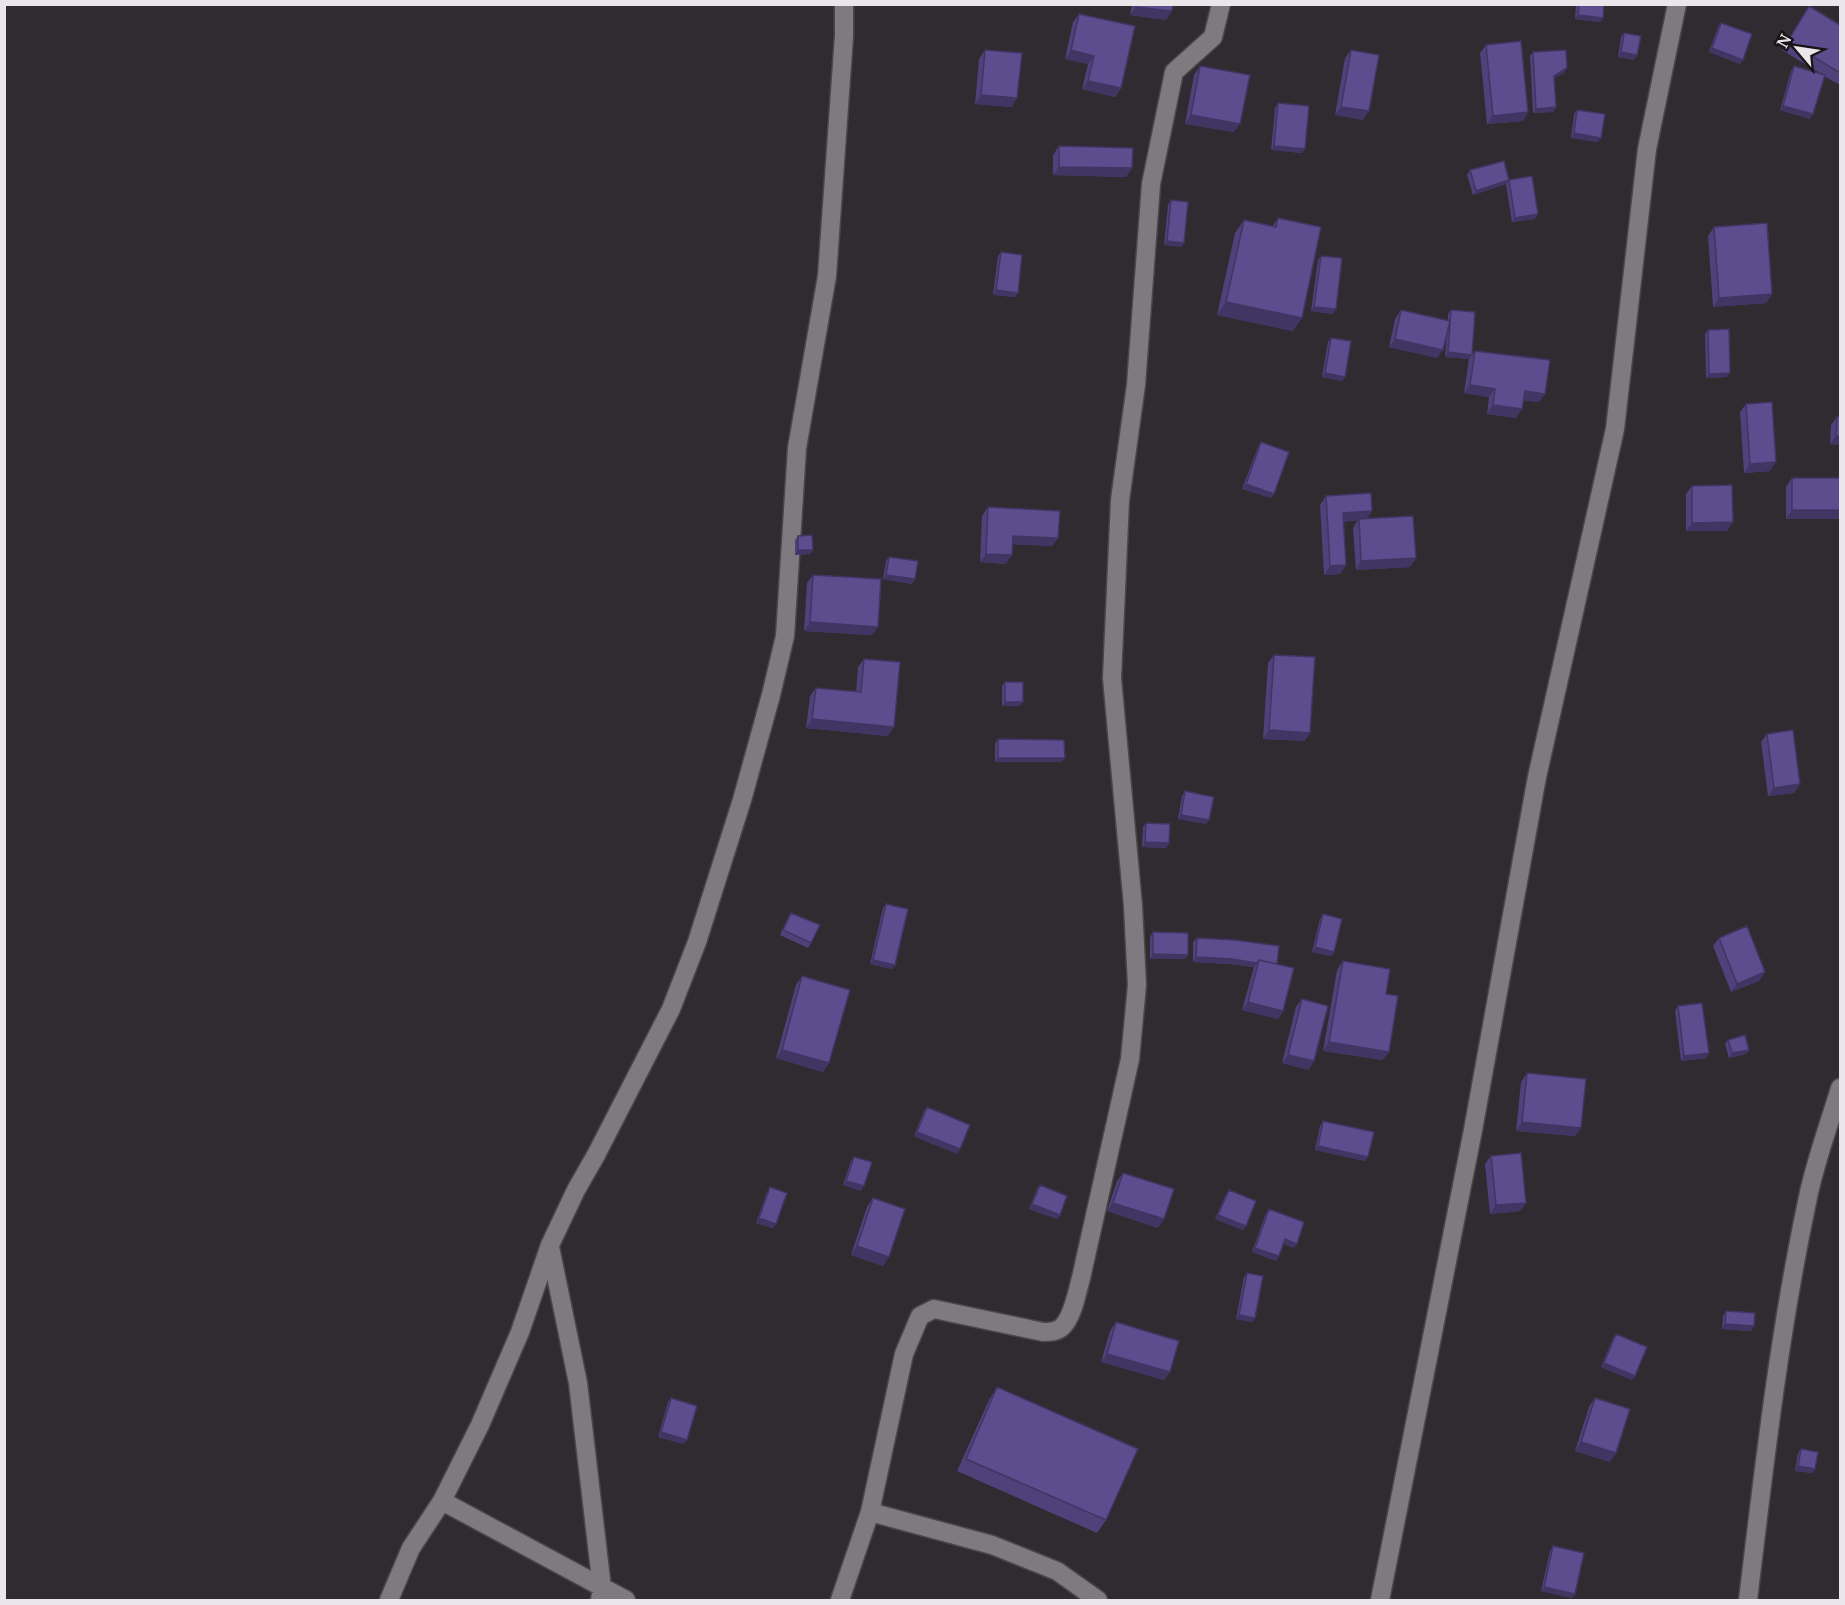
<svg xmlns="http://www.w3.org/2000/svg" width="1845" height="1605" font-family="'Noto Serif',serif">
  <rect width="100%" height="100%" fill="#302b30"/>
  <g fill="none" stroke-linecap="round" stroke-linejoin="round">
    <defs>
      <path id="street" d="M550,1247L578,1383L602,1588L600,1600
        M442,1501L626,1600
        M870,1512L992,1545L1057,1571L1098,1600
        M389,1600L411,1548L442,1501L480,1425L520,1332L550,1245L576,1190L596,1155L671,1009L697,942L742,800L771,695L785,636L797,448L827,276L844,36V4
        M840,1600L870,1512L904,1354L920,1316L934,1309L1043,1332C1049,1332 1057,1332 1062,1327C1073,1317 1077,1292 1081,1278L1130,1059L1137,985L1133,906L1112,678L1120,500L1136,385L1151,184L1174,72L1213,37L1221,4
        M1380,1600L1473,1130L1537,777L1615,429L1647,149L1677,4
        M1748,1600C1764,1467 1779,1334 1807,1202C1814,1165 1829,1125 1840,1088"/>
    </defs>
    <use href="#street" stroke="#4a474a" stroke-width="21"/>
    <use href="#street" stroke="#7f7a80" stroke-width="18"/>
  </g>
  <path fill="#50417a" d="M1132,4H1173L1166,20L1130,15Z
    M1576,4H1604L1603,18L1600,22L1575,19Z
    M1809,6L1840,25V85L1824,76L1810,119L1780,110L1791,71L1794,66L1823,75L1782,50Z
    M1079,14L1121,88L1115,97L1082,89L1088,64L1065,59L1073,22Z
    M1721,23L1743,60L1740,64L1709,52L1718,27Z
    M1624,33L1637,55L1634,60L1618,57L1621,37Z
    M1486,45L1528,112L1523,121L1487,124L1480,53Z
    M985,50L1012,107L975,104L979,59Z
    M1351,50L1363,120L1335,115L1345,58Z
    M1533,52L1564,73L1554,78L1556,107L1553,112L1533,113L1530,56Z
    M1200,66L1234,132L1185,124L1194,75Z
    M1278,103L1302,153L1271,150L1275,108Z
    M1577,110L1598,142L1571,138L1574,114Z
    M1059,146L1126,177L1053,175V155Z
    M1470,170L1506,184L1473,195L1467,175Z
    M1509,180L1535,219L1512,222L1506,184Z
    M1171,200L1184,243L1181,247L1164,245L1168,205Z
    M1278,218L1293,331L1217,315L1235,233L1244,220L1272,227Z
    M1714,227L1772,294L1766,303L1713,307L1708,236Z
    M1001,252L1015,297L993,295L998,256Z
    M1321,256L1333,314L1311,311L1318,260Z
    M1401,310L1448,321V314L1451,310L1472,355L1475,351L1539,402L1523,400L1516,418L1487,414L1489,397L1464,393L1469,359L1445,357L1447,334L1437,358L1389,347L1395,319Z
    M1708,330L1727,377L1706,378L1705,334Z
    M1331,338L1342,381L1322,377L1328,342Z
    M1746,404L1770,471L1744,473L1740,412Z
    M1837,417H1840V445L1830,444L1831,425Z
    M1261,442L1274,494L1271,498L1242,489L1258,447Z
    M1792,478H1840V519H1786V487Z
    M1692,486L1727,531H1686V494Z
    M1326,496L1372,511L1366,519L1416,558L1410,567L1356,570L1353,528L1358,520L1343,522L1346,565L1340,574L1324,575L1320,505Z
    M988,507L1058,538L1052,546L1013,544L1006,564L980,562L982,516Z
    M798,536L810,554L795,555V540Z
    M889,557L912,584L883,579L886,561Z
    M813,575L872,635L804,631L807,583Z
    M1274,655L1310,733L1304,741L1263,739L1268,663Z
    M864,659L888,736L806,728L810,696L816,688L856,692L858,667Z
    M1005,682L1020,706H1002V686Z
    M1767,734L1800,784L1794,793L1768,796L1761,742Z
    M998,739L1062,762H995V744Z
    M1185,791L1206,824L1178,819L1182,796Z
    M1146,823L1169,843L1166,848L1142,847L1143,827Z
    M886,904L895,965L892,969L870,964L883,908Z
    M791,913L811,943L808,948L780,935L788,917Z
    M1323,914L1334,952L1331,956L1312,952L1320,919Z
    M1153,932L1185,959H1150V937Z
    M1197,938L1277,964L1283,1011L1278,1019L1242,1010L1254,967L1229,964L1193,962V942Z
    M1719,938L1765,972L1759,981L1731,992L1713,946Z
    M1343,961L1386,994L1383,1060L1323,1051L1337,970Z
    M802,976L829,1063L823,1072L776,1058L796,985Z
    M1302,999L1309,1070L1282,1063L1296,1007Z
    M1678,1006L1706,1058L1681,1061L1675,1011Z
    M1728,1040L1749,1050L1746,1054L1729,1058L1725,1044Z
    M1527,1073L1575,1136L1516,1131L1521,1082Z
    M927,1107L957,1154L914,1136L924,1111Z
    M1323,1121L1365,1161L1315,1150L1320,1126Z
    M1491,1156L1526,1203L1520,1211L1490,1214L1485,1164Z
    M854,1157L861,1191L843,1185L851,1161Z
    M1123,1173L1158,1228L1107,1211L1117,1181Z
    M1040,1185L1060,1215L1057,1219L1029,1209L1037,1189Z
    M770,1187L776,1224L773,1228L756,1223L767,1192Z
    M1229,1190L1243,1230L1215,1219L1226,1194Z
    M873,1198L883,1266L851,1255L867,1207Z
    M1269,1209L1294,1248L1284,1244L1279,1256L1276,1261L1252,1252L1266,1213Z
    M1247,1273L1255,1318L1252,1322L1236,1319L1244,1277Z
    M1726,1311L1751,1331L1722,1329L1723,1316Z
    M1116,1322L1170,1372L1164,1380L1101,1362L1110,1331Z
    M1616,1334L1635,1376L1632,1380L1601,1367L1613,1338Z
    M997,1387L1106,1520L1097,1533L957,1471L989,1400Z
    M671,1398L684,1444L658,1437L668,1402Z
    M1595,1398L1610,1462L1575,1451L1589,1407Z
    M1801,1449L1815,1469L1812,1473L1795,1471L1798,1453Z
    M1553,1546L1575,1594L1572,1598L1541,1591L1550,1551Z"/>
  <path fill="#413563" d="M1136,7L1172,11L1166,20L1130,15Z
    M1578,15L1603,18L1600,22L1575,19Z
    M1712,48L1743,60L1740,64L1709,52Z
    M1071,50L1094,56L1088,64L1065,59Z
    M1621,52L1637,55L1634,60L1618,57Z
    M1567,68L1564,73L1551,80L1554,76Z
    M1088,81L1121,88L1115,97L1082,89Z
    M981,95L1017,98L1012,107L975,104Z
    M1783,106L1813,114L1810,119L1780,110Z
    M1341,107L1369,111L1363,120L1335,115Z
    M1556,107L1553,112L1533,113L1536,109Z
    M1528,112L1523,121L1487,124L1493,116Z
    M1191,115L1240,124L1234,132L1185,124Z
    M1574,133L1601,138L1598,142L1571,138Z
    M1274,146L1305,149L1302,153L1271,150Z
    M1059,167L1132,168L1126,177L1053,175Z
    M1509,180L1506,184L1473,195L1476,191Z
    M1538,214L1535,219L1512,222L1515,218Z
    M1167,241L1184,243L1181,247L1164,245Z
    M996,290L1018,293L1015,297L993,295Z
    M1772,294L1766,303L1713,307L1719,298Z
    M1226,302L1302,318L1293,331L1217,315Z
    M1314,307L1336,309L1333,314L1311,311Z
    M1395,339L1443,350L1437,358L1389,347Z
    M1448,352L1472,355L1469,359L1445,357Z
    M1325,373L1345,377L1342,381L1322,377Z
    M1730,373L1727,377L1706,378L1709,374Z
    M1470,385L1495,389L1489,397L1464,393Z
    M1525,391L1545,394L1539,402L1519,399Z
    M1493,405L1522,409L1516,418L1487,414Z
    M1836,436H1840V445L1830,444Z
    M1776,462L1770,471L1744,473L1750,464Z
    M1246,484L1274,494L1271,498L1242,489Z
    M1792,510H1840V519H1786Z
    M1372,511L1366,520L1337,522L1343,513Z
    M1733,522L1727,531H1686L1692,523Z
    M1013,536L1058,538L1052,546L1007,544Z
    M798,550H813L810,554L795,555Z
    M986,554L1012,555L1006,564L980,562Z
    M1416,558L1410,567L1356,570L1361,561Z
    M1346,565L1340,574L1324,575L1330,566Z
    M886,575L915,579L912,584L883,579Z
    M810,622L878,627L872,635L804,631Z
    M1005,702H1023L1020,706H1002Z
    M812,719L894,727L888,736L806,728Z
    M1269,730L1310,733L1304,741L1263,739Z
    M998,758H1065L1062,762H995Z
    M1800,784L1794,793L1768,796L1774,788Z
    M1181,815L1209,820L1206,824L1178,819Z
    M1145,842L1169,843L1166,848L1142,847Z
    M1315,947L1334,952L1331,956L1312,952Z
    M1153,954L1188,955L1185,959H1150Z
    M1196,957L1232,959L1257,963L1254,967L1229,964L1193,962Z
    M873,960L895,965L892,969L870,964Z
    M1765,972L1759,981L1731,992L1737,984Z
    M1248,1002L1283,1011L1278,1019L1242,1010Z
    M1329,1042L1389,1052L1383,1060L1323,1051Z
    M782,1050L829,1063L823,1072L776,1058Z
    M1749,1050L1746,1054L1729,1058L1732,1053Z
    M1709,1053L1706,1058L1681,1061L1684,1056Z
    M1288,1055L1314,1061L1309,1070L1282,1063Z
    M1522,1122L1581,1128L1575,1136L1516,1131Z
    M917,1132L960,1149L957,1154L914,1136Z
    M1318,1146L1368,1157L1365,1161L1315,1150Z
    M846,1181L864,1186L861,1191L843,1185Z
    M1113,1203L1164,1219L1158,1228L1107,1211Z
    M1526,1203L1520,1211L1490,1214L1496,1205Z
    M1032,1204L1060,1215L1057,1219L1029,1209Z
    M1218,1215L1246,1226L1243,1230L1215,1219Z
    M759,1218L776,1224L773,1228L756,1223Z
    M1285,1239L1297,1244L1294,1248L1282,1243Z
    M857,1246L889,1257L883,1266L851,1255Z
    M1255,1248L1279,1256L1276,1261L1252,1252Z
    M1239,1315L1255,1318L1252,1322L1236,1319Z
    M1725,1324L1754,1326L1751,1331L1722,1329Z
    M1107,1354L1170,1372L1164,1380L1101,1362Z
    M1604,1363L1635,1376L1632,1380L1601,1367Z
    M661,1432L687,1440L684,1444L658,1437Z
    M1581,1442L1616,1453L1610,1462L1575,1451Z
    M1798,1466L1815,1469L1812,1473L1795,1471Z
    M1544,1587L1575,1594L1572,1598L1541,1591Z"/>
  <path fill="#5d4c8e" stroke="#413563" stroke-width="1.5" d="M1136,4H1173L1172,11L1136,7Z
    M1579,4H1604L1603,18L1578,15Z
    M1809,6L1840,25V73L1788,41Z
    M1079,14L1135,26L1121,88L1088,81L1094,56L1071,50Z
    M1721,23L1752,34L1743,60L1712,48Z
    M1624,33L1641,36L1637,55L1621,52Z
    M1521,41L1528,112L1493,116L1486,45Z
    M985,50L1022,53L1017,98L981,95Z
    M1351,50L1379,55L1369,111L1341,107Z
    M1566,50L1567,68L1554,76L1556,107L1536,109L1533,52Z
    M1200,66L1250,75L1240,124L1191,115Z
    M1794,66L1825,75L1813,114L1783,106Z
    M1278,103L1309,106L1305,149L1274,146Z
    M1577,110L1605,114L1601,138L1574,133Z
    M1059,146L1133,148L1132,168L1059,167Z
    M1504,161L1509,180L1476,191L1470,170Z
    M1532,176L1538,214L1515,218L1509,180Z
    M1171,200L1188,202L1184,243L1167,241Z
    M1278,218L1321,227L1302,318L1226,302L1244,220L1276,227Z
    M1767,223L1772,294L1719,298L1714,227Z
    M1001,252L1022,255L1018,293L996,290Z
    M1321,256L1342,258L1336,309L1314,307Z
    M1401,310L1450,321L1443,350L1395,339Z
    M1451,310L1475,312L1472,355L1448,352Z
    M1729,329L1730,373L1709,374L1708,330Z
    M1331,338L1351,341L1345,377L1325,373Z
    M1475,351L1550,360L1545,394L1525,391L1522,409L1493,405L1495,389L1470,385Z
    M1772,402L1776,462L1750,464L1746,404Z
    M1837,417H1840V436H1836Z
    M1261,442L1289,452L1274,494L1246,484Z
    M1792,478H1840V510H1792Z
    M1732,485L1733,522L1692,523V486Z
    M1371,493L1372,511L1343,513L1346,565L1330,566L1326,496Z
    M988,507L1060,511L1058,538L1013,536L1012,555L986,554Z
    M1413,516L1416,558L1361,561L1359,519Z
    M812,535L813,550H798V536Z
    M889,557L918,561L915,579L886,575Z
    M813,575L881,579L878,627L810,622Z
    M1274,655L1315,657L1310,733L1269,730Z
    M864,659L900,662L894,727L812,719L816,688L861,692Z
    M1005,682H1023V702H1005Z
    M1793,730L1800,784L1774,788L1767,734Z
    M998,739L1064,740L1065,758H998Z
    M1185,791L1214,797L1209,820L1181,815Z
    M1146,823L1170,824L1169,843L1145,842Z
    M886,904L908,909L895,965L873,960Z
    M791,913L820,925L811,943L783,930Z
    M1323,914L1342,919L1334,952L1315,947Z
    M1747,926L1765,972L1737,984L1719,938Z
    M1153,932L1188,933V955L1153,954Z
    M1197,938L1235,940L1279,946L1277,964L1259,960L1257,963L1232,959L1196,957Z
    M1259,960L1294,968L1283,1011L1248,1002Z
    M1343,961L1390,969L1386,994L1398,996L1389,1052L1329,1042Z
    M802,976L850,990L829,1063L782,1050Z
    M1302,999L1328,1006L1314,1061L1288,1055Z
    M1702,1003L1709,1053L1684,1056L1678,1006Z
    M1745,1035L1749,1050L1732,1053L1728,1040Z
    M1527,1073L1586,1079L1581,1128L1522,1122Z
    M927,1107L970,1125L960,1149L917,1132Z
    M1323,1121L1374,1132L1368,1157L1318,1146Z
    M1521,1153L1526,1203L1496,1205L1491,1156Z
    M854,1157L872,1162L864,1186L846,1181Z
    M1123,1173L1174,1189L1164,1219L1113,1203Z
    M1040,1185L1067,1196L1060,1215L1032,1204Z
    M770,1187L787,1193L776,1224L759,1218Z
    M1229,1190L1256,1201L1246,1226L1218,1215Z
    M873,1198L905,1209L889,1257L857,1246Z
    M1269,1209L1304,1222L1297,1244L1285,1239L1279,1256L1255,1248Z
    M1247,1273L1263,1276L1255,1318L1239,1315Z
    M1726,1311L1755,1313L1754,1326L1725,1324Z
    M1116,1322L1179,1341L1170,1372L1107,1354Z
    M1616,1334L1647,1347L1635,1376L1604,1363Z
    M997,1387L1138,1449L1106,1520L966,1459Z
    M671,1398L697,1406L687,1440L661,1432Z
    M1595,1398L1630,1409L1616,1453L1581,1442Z
    M1801,1449L1818,1452L1815,1469L1798,1466Z
    M1553,1546L1584,1553L1575,1594L1544,1587Z"/>
  <rect width="1845" height="1605" fill="none" stroke="#eae7ea" stroke-width="12"/>
  <g transform="translate(1797 48) rotate(299)" stroke="#161417" stroke-width="4.5" paint-order="stroke">
  <path d="M0-4.5L10 22L0 15L-10 22Z" fill="#eae7ea"/>
  <text y="-9" font-size="16" font-weight="bold" text-anchor="middle" fill="#eae7ea">N</text>
  </g>
</svg>
